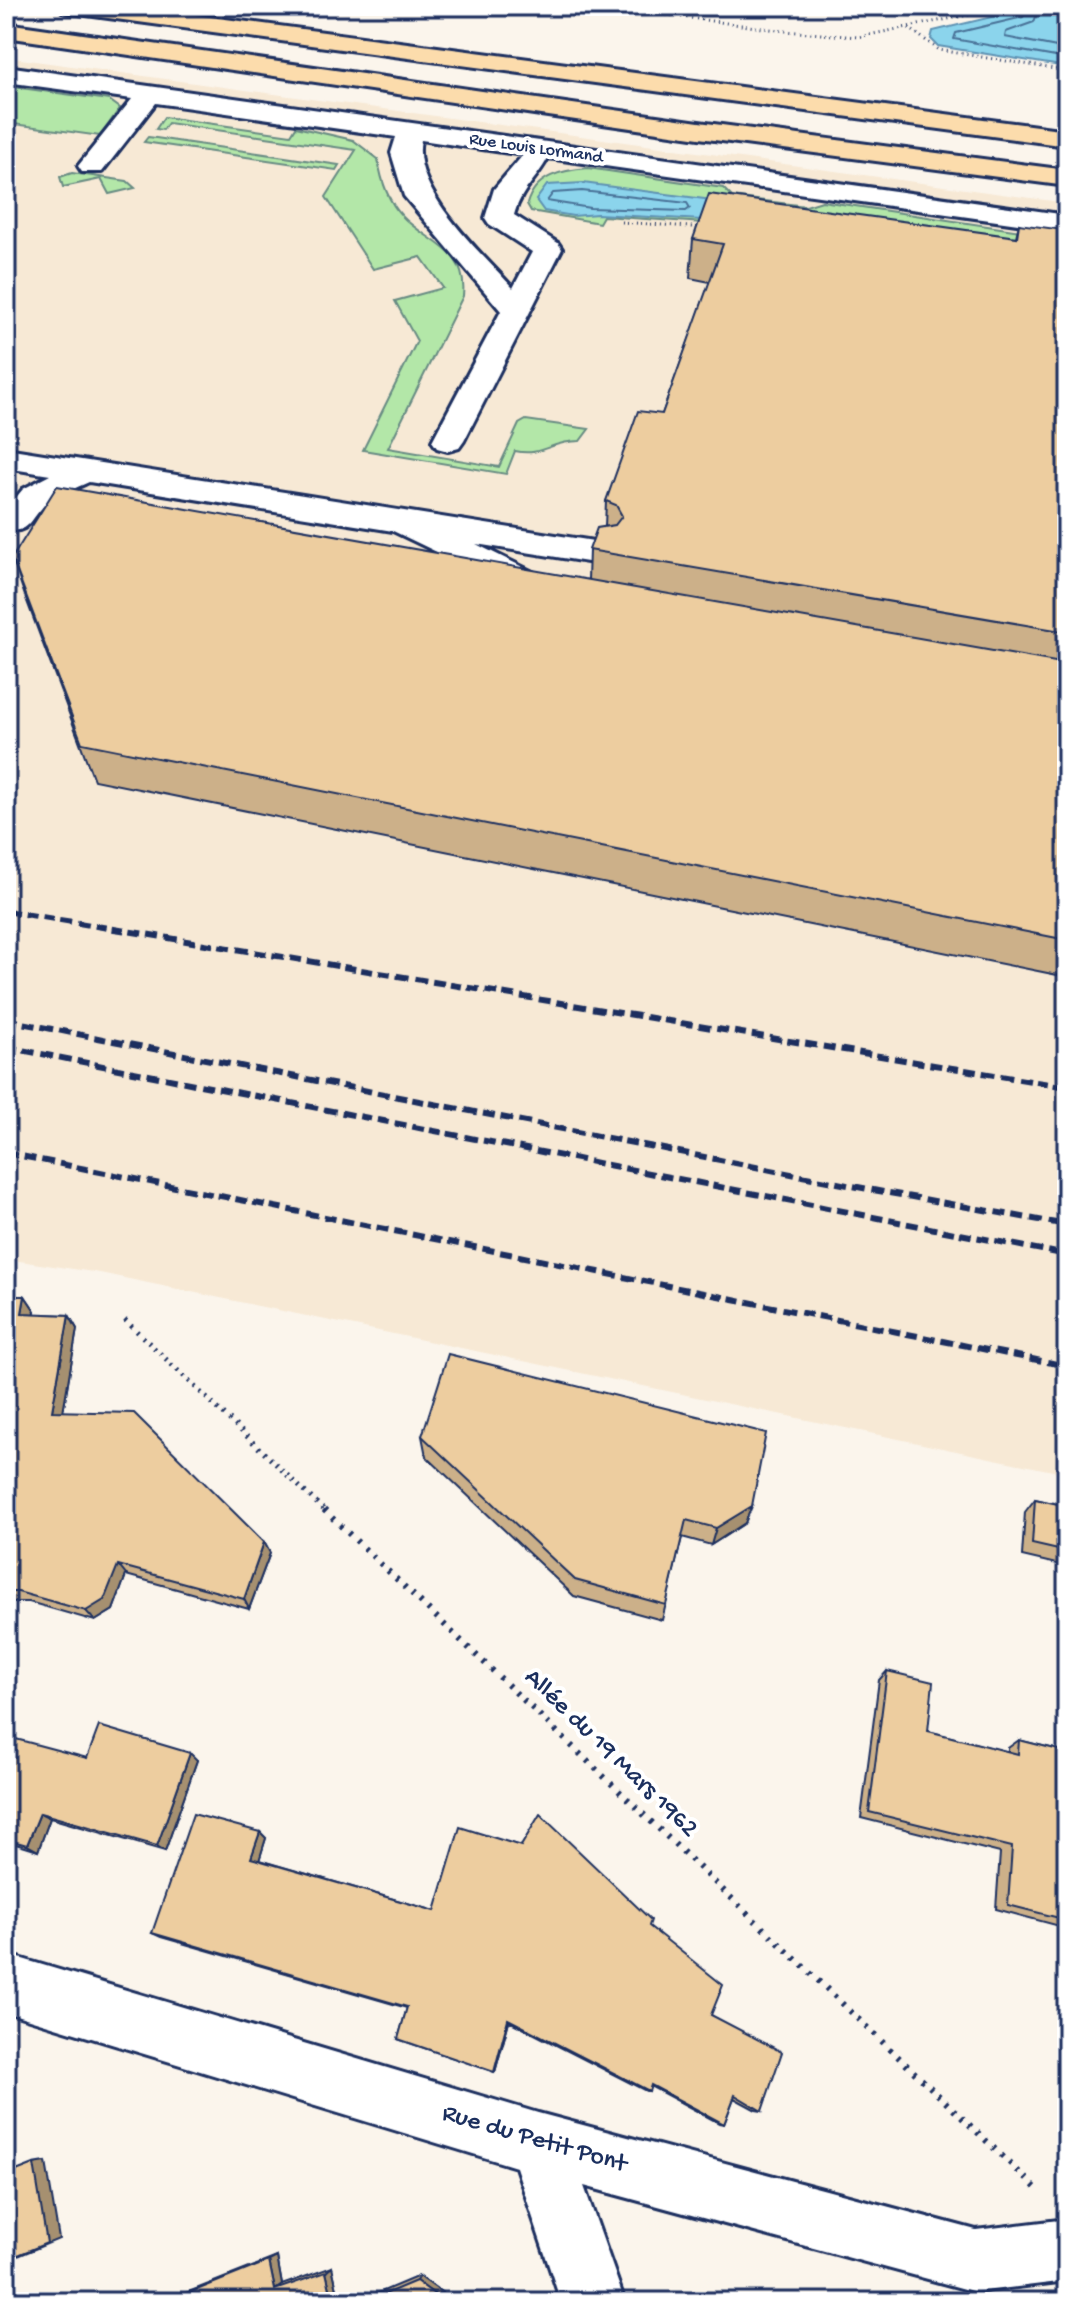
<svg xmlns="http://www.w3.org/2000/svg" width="1073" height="2308" font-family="'Gochi Hand',sans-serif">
  <rect width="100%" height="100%" fill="#fbf5ec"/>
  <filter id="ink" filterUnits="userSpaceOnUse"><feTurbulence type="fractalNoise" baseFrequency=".0125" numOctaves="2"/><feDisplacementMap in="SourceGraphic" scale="16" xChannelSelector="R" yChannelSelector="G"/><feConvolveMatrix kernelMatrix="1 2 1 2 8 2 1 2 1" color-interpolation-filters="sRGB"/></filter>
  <g filter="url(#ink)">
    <path fill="#f7e9d5" d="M6,57L1067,203V1474L100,1273L6,1259Z"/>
    <path fill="#b3e7a8" stroke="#678b83" stroke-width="2" d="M6,86L109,100L120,108L100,136L6,123Z
      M164,117L291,135L296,127L353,140L378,159C381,180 387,200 402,216C427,243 468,248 463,296L388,448L499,467L519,424L526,420L589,429L580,441C549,441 543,457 515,451L506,474L363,450L417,341L395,301L443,288L421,257L373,269L326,197L356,150L168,123L163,130L156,129Z
      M148,137L156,138L339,165L336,170L144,142Z
      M588,168L723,188L732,197L806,206L822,201L1067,238V284L704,223L603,216L599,223L531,211L527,204C535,175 563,170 588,168Z
      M72,173L127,181L135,188L109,194L101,179L63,187L60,177Z"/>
    <path fill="#8bd4ec" stroke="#5e92b3" stroke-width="2" d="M1037,6H1067V67L938,46L931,39L933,31Z
      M583,183L818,214L702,220L597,214L573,216L544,211L536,200L547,185Z"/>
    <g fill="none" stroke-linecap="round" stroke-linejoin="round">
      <path stroke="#487197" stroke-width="2" d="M1029,6L1023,17L956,33L954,39L1067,59
        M1040,6L1034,22L1006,32L1005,37L1067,49
        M582,191L687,203L690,208L686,211L590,208L547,201L553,193Z"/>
      <defs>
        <path id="minor" d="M6,66L1067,215V231L548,158C535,182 522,188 514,215L558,243L562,249L464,441L459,448L448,451L437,448L432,441L501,311L404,196L391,153L396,137L156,103L102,172H82L78,166L132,99L6,82ZM421,140L523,155L494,189L485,218L489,224L532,252L513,288C482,253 410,190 421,140Z
          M6,448L600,542L612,545L617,553L612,561L600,564L476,544L549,580L554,588L549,596L537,600L393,531L89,482C76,488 59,494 47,503C31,516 30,536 6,529V505L9,506L23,489L50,475L6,468Z
          M6,1954L538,2113L976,2230L1067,2219V2281L976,2292L584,2186L625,2302H561L516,2167L6,2012Z"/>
        <path id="major" d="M59,6H127L1067,130V146L71,13L62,11Z
          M6,23L699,122L1067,170V186L699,138L6,37Z"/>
      </defs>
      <use href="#minor" stroke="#1b2f5e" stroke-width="6"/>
      <use href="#major" stroke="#1b2f5e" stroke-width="6"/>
      <path stroke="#1b2f5e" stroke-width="3" stroke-dasharray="1 4" stroke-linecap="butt" d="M602,6L785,31L858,37L1013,6
        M909,28L939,50L1067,71
        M621,222L704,228"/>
      <path stroke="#1b2f5e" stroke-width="5" stroke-dasharray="2 6" stroke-linecap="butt" d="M125,1320L326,1512"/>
      <path stroke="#1b2f5e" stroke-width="6" stroke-dasharray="3 8" stroke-linecap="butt" d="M324,1510L1039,2191"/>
      <use href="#minor" fill="#fff" fill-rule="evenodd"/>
      <use href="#major" fill="#fcdcac" fill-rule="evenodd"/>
      <path stroke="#1b2f5e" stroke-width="6" stroke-dasharray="12 6" stroke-linecap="butt" d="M6,911L1067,1087
        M6,1020L873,1190L1067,1225
        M6,1047L1067,1255
        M6,1153L1067,1366"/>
    </g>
    <path fill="#ccb089" stroke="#1b2f5e" stroke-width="2" d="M1019,224L1063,243L1067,244V977L94,780L25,596L12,558L588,580L589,550L605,527L606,501L662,414L710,282L690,278L693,239L1016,237Z
      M6,1296H25L35,1311L34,1314L69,1315L77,1329L63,1411L264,1542L270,1553L249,1609L126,1575L113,1610L95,1621L29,1602H6Z
      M422,1436L745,1523L711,1545L682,1537L662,1620L574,1596L426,1456Z
      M1035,1499L1067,1506V1593H1064L1065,1566L1022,1556L1025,1512Z
      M887,1671L928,1731L1008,1752V1748L1019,1740L1067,1752V1928L996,1909L1000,1853L861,1818L879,1680Z
      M6,1752L87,1758L197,1760L165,1851L50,1818L38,1851L6,1841Z
      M260,1832L266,1838L259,1860L435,1911L649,1926L711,2015L762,2111L756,2110L734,2098L724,2124L719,2123L650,2086L649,2091H646L509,2021L495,2072L398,2039L407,2008L161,1937L152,1933Z
      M277,2257L282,2285L332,2267L340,2302H163Z
      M419,2276L451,2299L452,2302H357Z"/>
    <path fill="#a6906f" stroke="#1b2f5e" stroke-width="2" d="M25,1296L35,1311L32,1328L22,1313Z
      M69,1315L77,1329L61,1424L52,1411Z
      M752,1506L745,1523L711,1545L716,1528Z
      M264,1542L270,1553L249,1609L244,1599Z
      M118,1565L126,1575L113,1610L95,1621L86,1611Z
      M190,1753L197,1760L165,1851L157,1846Z
      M40,1813L50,1818L38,1851L27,1845Z
      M260,1832L266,1838L258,1864L251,1858Z
      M508,2019L509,2021L495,2072H494Z
      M46,2162L59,2239L6,2261L34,2164Z
      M277,2257L282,2285L275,2290L269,2261Z
      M332,2267L340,2302H333L326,2272Z
      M419,2276L451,2299L452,2302H445L416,2281Z"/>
    <path fill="#edcd9f" stroke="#1b2f5e" stroke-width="2" d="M709,194L1017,237L1019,224L1064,230L1063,243L1067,244V632L589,550L597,528L615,525L622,516L616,505L606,501L638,411L662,414L723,244L693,239Z
      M57,486L1067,664V940L82,743L12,558Z
      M6,1296H25L22,1313L69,1315L52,1411L134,1413L264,1542L244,1599L118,1565L104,1600L86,1611L18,1592H6Z
      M448,1354L766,1433L752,1506L716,1528L686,1520L666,1605L575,1580L422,1436Z
      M1035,1499L1067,1506V1552L1032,1544Z
      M887,1671L933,1682L928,1731L1018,1754L1019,1740L1067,1752V1920L1008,1905L1012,1847L869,1812Z
      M99,1726L190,1753L157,1846L40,1813L27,1845L6,1839V1752L12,1738L87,1758Z
      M193,1814L260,1832L251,1858L435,1911L460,1827L521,1846L540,1814L651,1920L649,1926L723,1985L711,2015L782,2052L762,2111L735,2095L724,2124L651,2085L649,2091L508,2019L494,2072L398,2039L407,2007L152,1933Z
      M34,2164L47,2243L6,2260V2175Z
      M269,2261L275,2290L326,2272L333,2302H167Z
      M416,2281L445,2302H366Z"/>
  </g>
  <g text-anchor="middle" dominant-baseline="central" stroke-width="8" stroke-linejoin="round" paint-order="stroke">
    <g font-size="18" fill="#1b2f5e" stroke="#fff">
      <text transform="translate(536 149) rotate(8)">Rue Louis Lormand</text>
    </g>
    <g font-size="26" fill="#1b2f5e" stroke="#fff">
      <text transform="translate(610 1754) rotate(44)">Allée du 19 Mars 1962</text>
      <text transform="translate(534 2140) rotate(16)">Rue du Petit Pont</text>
    </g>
  </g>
  <rect width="1073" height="2308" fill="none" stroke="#fff" stroke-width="32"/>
  <rect x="16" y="16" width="1041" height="2276" fill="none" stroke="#1b2f5e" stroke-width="3" filter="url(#ink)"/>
</svg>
